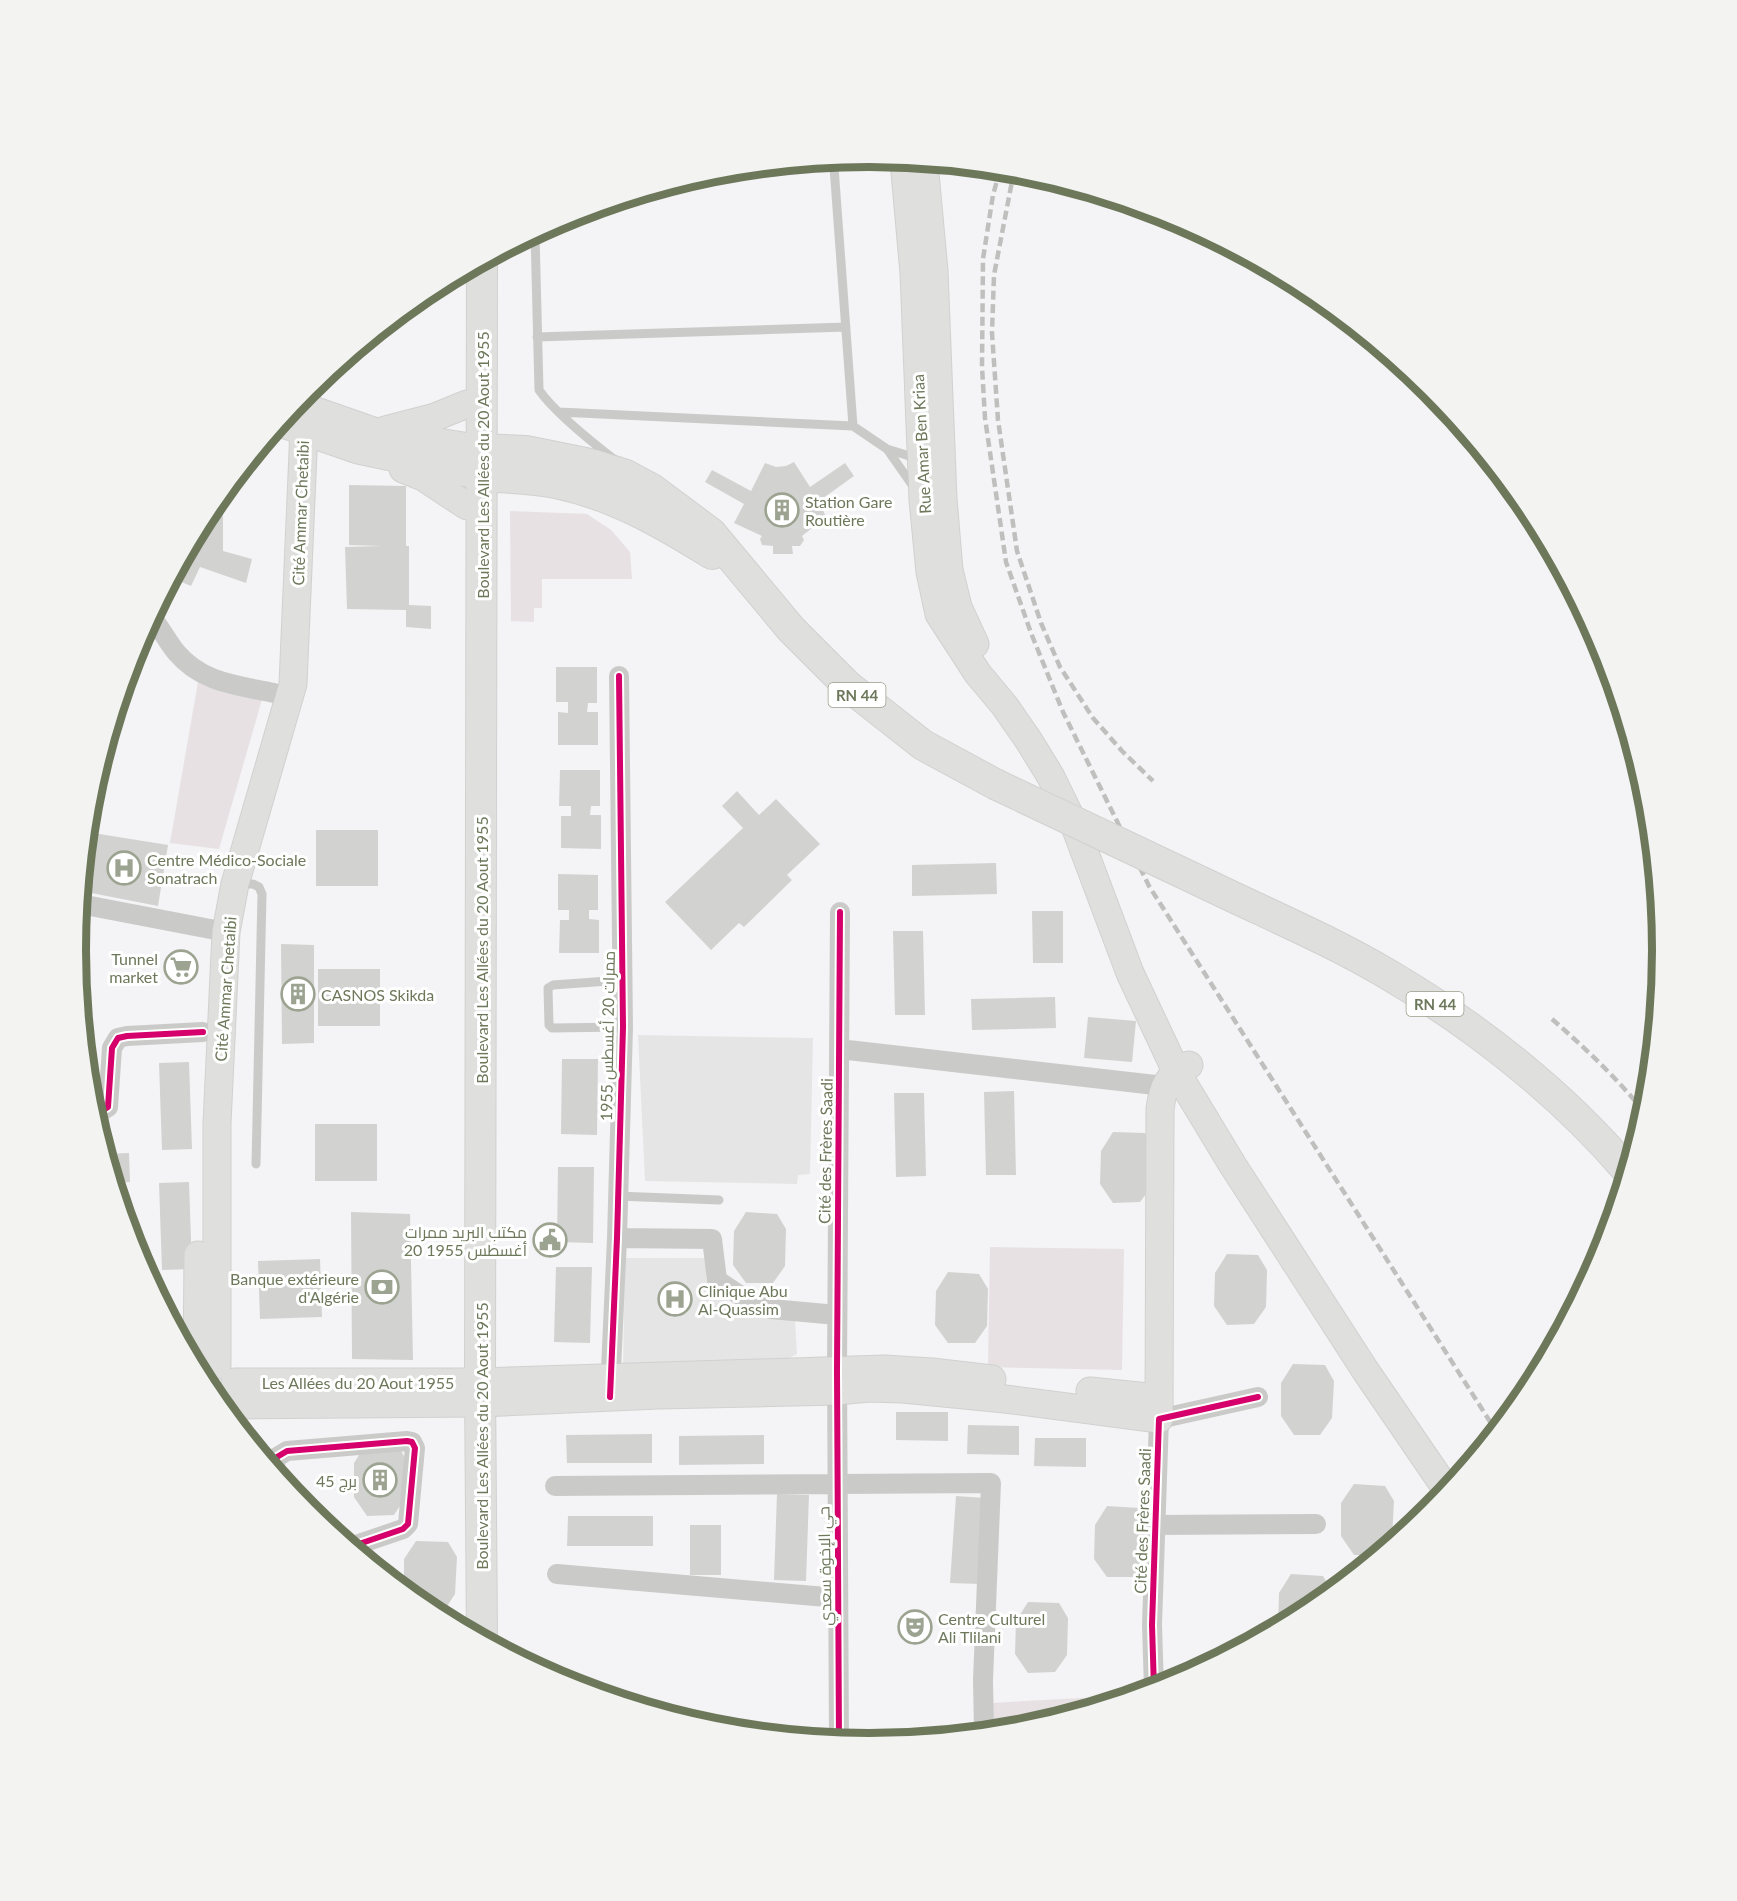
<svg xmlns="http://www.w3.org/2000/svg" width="1737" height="1901" font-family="Lato,Cairo,sans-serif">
  <rect width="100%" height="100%" fill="#f4f3f5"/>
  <path fill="#e6e5e5" d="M638,1035L813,1038L810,1174L798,1175L797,1184L645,1181Z
    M625,1258H705L707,1281L746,1317L795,1320L797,1354L777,1364L623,1372Z"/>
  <path fill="#e7e1e4" d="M510,511L587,514L611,530L630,552L632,579H542V608H534V622L511,621Z
    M198,682L263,696L219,849L170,843Z
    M990,1247L1124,1249L1122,1370L988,1367Z
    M1118,1696V1700L1023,1729L993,1732L991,1703Z"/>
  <path fill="#d2d3d1" d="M794,462L810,487L845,463L854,476L819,501L826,517L802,536L804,540L800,546H792L793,554H773V546L762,545L760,539L762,536L734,523L744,504L705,482L712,470L751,491L765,463L776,467L786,466Z
    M349,485L406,486V546H409V605L431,606V629L406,627V610L347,609L345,547L382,546L349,545Z
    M223,492V551L252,559L246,583L200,567L191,586L172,578L209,509Z
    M556,667H597V703H588L587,712H598V745H558V712L568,713V702H556Z
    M560,770H600V806H591L590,815H601V849L561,848V816H571V806H559Z
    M737,791L759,815L776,799L820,844L787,875L792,880L744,927L739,923L711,950L665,902L743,828L722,806Z
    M316,830H378V886H316Z
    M87,832L168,845L158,906L81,891Z
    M996,863L997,894L912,896V865Z
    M558,874L598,875V910H589V919L599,920V953H559L560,920H569V910H558Z
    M1032,911H1063V963H1033Z
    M893,931H923L925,1015H895Z
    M281,944L314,945V1043L282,1044Z
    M318,969H380V1026H318Z
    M1055,997L1056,1028L972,1030L971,999Z
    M1088,1017L1136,1021L1132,1062L1084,1058Z
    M562,1059H598L597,1135L561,1134Z
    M189,1062L192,1149L162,1150L159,1063Z
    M1014,1091L1016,1175H986L984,1092Z
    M894,1093H924L926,1176L896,1177Z
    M315,1124H377V1181H315Z
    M1113,1132L1145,1133L1153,1148L1152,1186L1140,1202L1113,1203L1100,1184L1101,1151Z
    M129,1153L130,1182L114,1183L105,1154Z
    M558,1167H594L593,1243L557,1242Z
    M189,1182L192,1269L162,1270L159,1183Z
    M351,1212L410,1214L413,1360L352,1359Z
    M746,1212L777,1214L786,1229L785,1266L773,1283H746L733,1265L734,1231Z
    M1227,1254L1258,1255L1267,1270L1266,1307L1254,1324L1227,1325L1214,1306L1215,1273Z
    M320,1259L322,1317L260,1319L258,1261Z
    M556,1267H592L590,1343L554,1342Z
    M948,1272L979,1274L988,1289L987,1326L975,1343H948L935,1325L936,1291Z
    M1293,1364L1325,1365L1334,1381L1332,1418L1320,1435H1294L1281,1416V1383Z
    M896,1412H948V1441L896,1440Z
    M968,1425L1019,1426V1455L967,1454Z
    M652,1434V1463H567L566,1435Z
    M764,1435V1464L679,1465V1436Z
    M1035,1438H1086V1467L1034,1466Z
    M366,1444L398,1446L407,1461L405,1498L394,1515L367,1516L354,1497V1463Z
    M1354,1484L1385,1486L1394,1501L1392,1538L1385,1548L1377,1555H1354L1341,1536V1503Z
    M777,1494L809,1495L806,1581L774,1580Z
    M956,1496L985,1498L980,1584L950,1583Z
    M1107,1506L1139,1508L1148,1523L1146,1560L1134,1577H1107L1094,1559L1095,1525Z
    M568,1516H653V1546H567Z
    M690,1525H721V1575H690Z
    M416,1541L448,1542L457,1557L455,1594L444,1611H430L404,1591V1559Z
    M1291,1574L1323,1576L1332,1592L1309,1610L1278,1627L1279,1593Z
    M1028,1602L1059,1603L1068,1618L1067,1655L1055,1672L1028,1673L1015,1654L1016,1621Z
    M777,1733H815V1739L777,1735Z"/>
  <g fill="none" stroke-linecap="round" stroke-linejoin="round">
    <defs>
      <path id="secondary" d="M904,161L914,273L923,500L930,572L939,614L978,674L1004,705L1029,741L1051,777L1074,824L1130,973L1177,1073L1232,1164L1365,1370L1447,1490
        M924,162L934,271L943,499L949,570L958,607L975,644
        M296,404L376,432L482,449
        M280,423L358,450L482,476
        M385,430L435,417L467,404
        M403,469L423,477L467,506
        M197,1365L198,1255
        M217,1365V1124L226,932L235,884L293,684L305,406
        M235,1382H480L884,1369L932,1372L992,1379
        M1090,1391L1158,1398
        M236,1405L480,1403L658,1395L837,1391L869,1388L903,1389L1005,1399L1159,1419L1160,1109C1164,1083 1166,1079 1189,1065"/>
      <path id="primary" d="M482,262L480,1382L482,1639
        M482,449L526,451L595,465L626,475L652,489L711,533L791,629L848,686L923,745L995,784
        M482,476C507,478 531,478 556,483C614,495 662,523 712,554
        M1210,886C1270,915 1332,941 1389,975C1476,1026 1561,1093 1627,1170"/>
    </defs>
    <use href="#secondary" stroke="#d1d1d0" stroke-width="29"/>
    <use href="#primary" stroke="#d1d1d0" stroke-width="32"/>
    <path stroke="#cacbc9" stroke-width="9" d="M752,168L834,167L853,426L887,449L919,459
      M535,234L539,390C555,413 593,443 615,460
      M537,337L846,327
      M559,412L853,426
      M887,449L915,489
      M238,884H253L259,887L262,894L256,1164
      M622,980L553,985L548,988L549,1025L552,1028L623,1027
      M617,1196L719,1200"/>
    <path stroke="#cacbc9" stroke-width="20" d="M151,617C161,628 167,641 176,652C202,683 236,685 274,693
      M80,904L226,932
      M839,1049L1164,1086
      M92,1112H100L108,1107L112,1048L118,1038L127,1036L203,1032
      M617,1238L712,1239L717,1280L741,1296L771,1309L837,1315
      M610,1391L617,1238L623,1027L619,676
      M273,1470L277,1457L287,1451L407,1441L412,1442L415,1448L408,1524L403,1529L350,1547
      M555,1486L991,1483L983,1680L984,1733
      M1155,1525L1316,1524
      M557,1574L838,1598
      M1154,1689L1152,1625L1159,1419L1258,1397
      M839,1741L837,1370L840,912"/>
    <use href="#secondary" stroke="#dfdfde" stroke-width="27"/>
    <use href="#primary" stroke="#dfdfde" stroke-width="30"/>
    <path stroke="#bfc0be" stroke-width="4.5" stroke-dasharray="9 4.5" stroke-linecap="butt" d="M1000,170L993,195L983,259L982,367L985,418L1006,562L1031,633L1063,712L1149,886L1496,1431
      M1014,171L994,275L992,333L998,420L1017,551L1041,623L1060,667L1093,718L1122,751L1153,781
      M1552,1019C1585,1048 1617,1078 1645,1113"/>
    <defs>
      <path id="primary-bridge" d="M995,784L1210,886"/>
    </defs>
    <use href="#primary-bridge" stroke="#d1d1d0" stroke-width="32" stroke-linecap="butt"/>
    <use href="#primary-bridge" stroke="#dfdfde" stroke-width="30"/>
    <defs>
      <path id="cycleway" d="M92,1112H100L108,1107L112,1048L118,1038L127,1036L203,1032
        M610,1397L617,1238L623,1027L619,676
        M273,1470L277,1457L287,1451L407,1441L412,1442L415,1448L408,1524L403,1529L350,1547
        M1154,1689L1152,1625L1159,1419L1258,1397
        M839,1741L837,1370L840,912"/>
    </defs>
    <use href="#cycleway" stroke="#fff" stroke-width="10"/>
    <use href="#cycleway" stroke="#d6006c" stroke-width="6"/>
  </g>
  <defs>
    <symbol id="building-ring" viewBox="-11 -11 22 22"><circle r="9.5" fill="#fff" stroke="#9ca391" stroke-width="1.5"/><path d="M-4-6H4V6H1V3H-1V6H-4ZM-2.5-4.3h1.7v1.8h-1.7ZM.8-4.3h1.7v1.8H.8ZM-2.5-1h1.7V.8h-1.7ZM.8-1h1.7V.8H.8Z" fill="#9ca391"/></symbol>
    <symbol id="hospital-ring" viewBox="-11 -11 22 22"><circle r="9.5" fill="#fff" stroke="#9ca391" stroke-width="1.5"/><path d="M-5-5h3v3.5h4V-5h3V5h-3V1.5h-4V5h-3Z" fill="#9ca391"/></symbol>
    <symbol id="supermarket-ring" viewBox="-11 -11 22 22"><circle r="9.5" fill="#fff" stroke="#9ca391" stroke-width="1.5"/><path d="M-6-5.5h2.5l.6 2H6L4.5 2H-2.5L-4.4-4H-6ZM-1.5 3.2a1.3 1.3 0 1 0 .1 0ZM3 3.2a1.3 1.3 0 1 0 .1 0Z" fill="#9ca391"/></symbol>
    <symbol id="civic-ring" viewBox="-11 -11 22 22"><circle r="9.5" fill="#fff" stroke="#9ca391" stroke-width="1.5"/><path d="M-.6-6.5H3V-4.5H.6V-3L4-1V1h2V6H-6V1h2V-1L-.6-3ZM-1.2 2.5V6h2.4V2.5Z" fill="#9ca391"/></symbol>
    <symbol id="bank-ring" viewBox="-11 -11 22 22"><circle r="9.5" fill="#fff" stroke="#9ca391" stroke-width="1.5"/><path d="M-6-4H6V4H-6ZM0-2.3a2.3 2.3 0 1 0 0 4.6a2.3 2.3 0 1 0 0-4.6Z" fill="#9ca391"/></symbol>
    <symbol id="theatre-ring" viewBox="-11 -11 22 22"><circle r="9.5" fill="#fff" stroke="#9ca391" stroke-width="1.5"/><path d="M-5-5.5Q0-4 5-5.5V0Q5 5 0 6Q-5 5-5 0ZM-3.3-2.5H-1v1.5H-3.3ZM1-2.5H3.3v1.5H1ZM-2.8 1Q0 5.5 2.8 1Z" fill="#9ca391"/></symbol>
  </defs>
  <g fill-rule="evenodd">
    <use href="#building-ring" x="763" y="491" width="38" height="38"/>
    <use href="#hospital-ring" x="105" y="849" width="38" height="38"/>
    <use href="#supermarket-ring" x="162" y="948" width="38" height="38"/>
    <use href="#building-ring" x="279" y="975" width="38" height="38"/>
    <use href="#civic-ring" x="531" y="1221" width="38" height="38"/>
    <use href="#bank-ring" x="363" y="1268" width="38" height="38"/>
    <use href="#hospital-ring" x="656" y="1280" width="38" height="38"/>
    <use href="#building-ring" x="361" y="1461" width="38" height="38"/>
    <use href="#theatre-ring" x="896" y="1608" width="38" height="38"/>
  </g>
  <g text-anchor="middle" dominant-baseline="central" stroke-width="6" stroke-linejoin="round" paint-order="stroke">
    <g fill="#fff" stroke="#99a08c" stroke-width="1.5">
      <rect x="828.5" y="683" width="57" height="24" rx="4.5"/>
      <rect x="1406.5" y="992" width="57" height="24" rx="4.5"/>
    </g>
    <g font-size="15" font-weight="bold" fill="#6d785b">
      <text x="857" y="695">RN 44</text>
      <text x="1435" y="1004">RN 44</text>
    </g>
    <g font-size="16" fill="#6d785b" stroke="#fff">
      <text transform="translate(921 444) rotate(-93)">Rue Amar Ben Kriaa</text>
      <text transform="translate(482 465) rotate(-90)">Boulevard Les Allées du 20 Aout 1955</text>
      <text transform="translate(300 513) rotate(-88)">Cité Ammar Chetaibi</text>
      <text transform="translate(481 950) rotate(-90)">Boulevard Les Allées du 20 Aout 1955</text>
      <text transform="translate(225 989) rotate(-86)">Cité Ammar Chetaibi</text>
      <text transform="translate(607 1036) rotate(-89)">ممرات 20 أغسطس 1955</text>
      <text transform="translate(825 1151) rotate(-89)">Cité des Frères Saadi</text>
      <text x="358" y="1382">Les Allées du 20 Aout 1955</text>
      <text transform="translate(481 1436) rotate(-90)">Boulevard Les Allées du 20 Aout 1955</text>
      <text transform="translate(1142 1521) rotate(-88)">Cité des Frères Saadi</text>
      <text transform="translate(824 1566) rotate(-91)">حي الإخوة سعدي</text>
    </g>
    <g font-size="16" fill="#6d785b" stroke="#fff" text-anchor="start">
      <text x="805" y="501">Station Gare<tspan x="805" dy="18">Routière</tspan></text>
      <text x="147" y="859">Centre Médico-Sociale<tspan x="147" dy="18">Sonatrach</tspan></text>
      <text x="158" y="958" text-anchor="end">Tunnel<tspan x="158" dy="18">market</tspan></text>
      <text x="321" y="994">CASNOS Skikda</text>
      <text x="527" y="1231" text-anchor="end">مكتب البريد ممرات<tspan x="527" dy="18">20 أغسطس 1955</tspan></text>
      <text x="359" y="1278" text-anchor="end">Banque extérieure<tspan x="359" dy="18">d'Algérie</tspan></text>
      <text x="698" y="1290">Clinique Abu<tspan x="698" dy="18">Al-Quassim</tspan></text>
      <text x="357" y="1480" text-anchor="end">برج 45</text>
      <text x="938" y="1618">Centre Culturel<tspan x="938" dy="18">Ali Tlilani</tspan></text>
    </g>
  </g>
  <path d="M0 0H1737V1901H0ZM86 950a783 783 0 1 1 1566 0a783 783 0 1 1-1566 0Z" fill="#f3f4f2" fill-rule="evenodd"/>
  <path fill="none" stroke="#6d785b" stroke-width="8" d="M86 950a783 783 0 1 1 1566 0a783 783 0 1 1-1566 0Z"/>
</svg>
